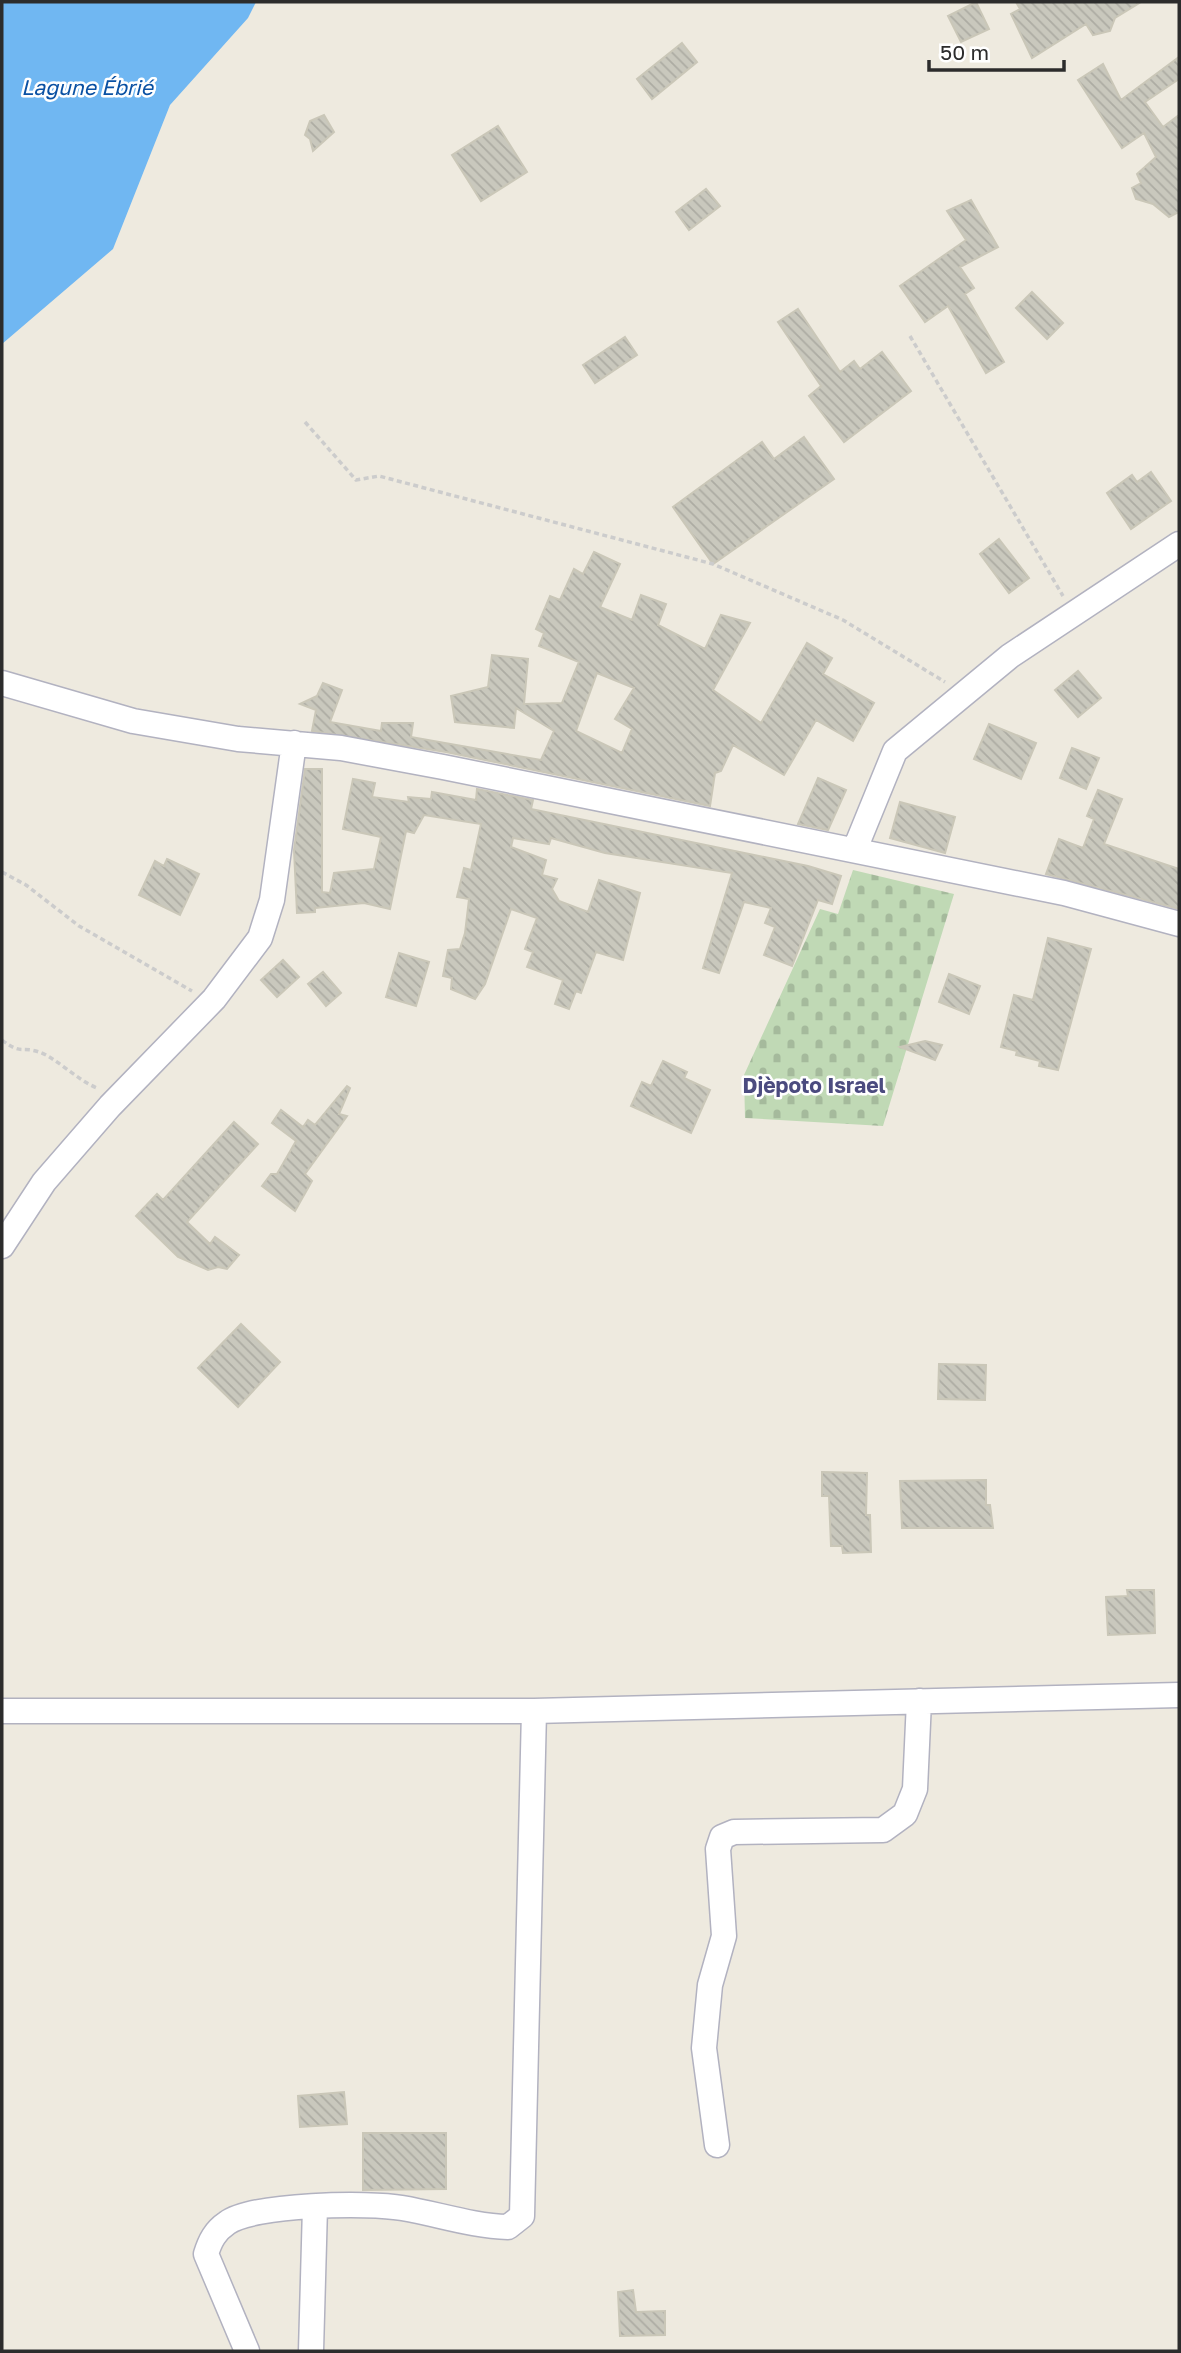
<svg xmlns="http://www.w3.org/2000/svg" width="1181" height="2353" font-family="'Golos Text',sans-serif">
  <defs>
    <pattern id="cemetery-stones" width="16" height="16" patternUnits="userSpaceOnUse" patternTransform="scale(1.75)"><rect width="16" height="16" fill="#c0d9b5"/><path d="M2 7V4a2 2 0 0 1 4 0v3zM10 15v-3a2 2 0 0 1 4 0v3z" fill="#a5ba9c"/></pattern>
    <pattern id="building-back-hatch" width="6" height="6" patternUnits="userSpaceOnUse" patternTransform="scale(1.75)"><rect width="6" height="6" fill="#c9c8bd"/><path d="M-1 5l2 2M0 0l6 6M5-1l2 2" fill="none" stroke="#adaca3"/></pattern>
  </defs>
  <rect width="100%" height="100%" fill="#eeeadf"/>
  <path fill="url(#cemetery-stones)" d="M853,870L954,894L883,1126L745,1118L744,1075L820,909L838,914Z"/>
  <path fill="#70b7f2" d="M2,2H256L248,18L170,105L113,249L2,344Z"/>
  <path fill="url(#building-back-hatch)" stroke="#cac7b8" stroke-width="2" fill-rule="evenodd" d="M976,2L989,29L961,42L948,16Z
    M1016,2H1141L1115,18L1110,31L1093,35L1086,24L1032,58L1011,14L1020,9Z
    M682,43L697,62L652,99L637,79Z
    M1179,57V79L1145,102L1163,127L1179,115V212L1169,217L1153,204L1136,199L1132,188L1141,183L1137,174L1156,157L1144,133L1122,148L1078,80L1103,64L1121,100Z
    M324,115L334,132L313,151L310,139L305,135L310,121Z
    M498,126L527,172L481,201L452,155Z
    M706,189L720,206L689,230L676,212Z
    M971,200L998,247L960,267L974,288L965,294L1004,362L986,373L948,306L925,322L900,286L966,240L947,211Z
    M1032,292L1063,323L1047,339L1016,308Z
    M798,309L840,372L854,361L860,369L882,352L911,391L844,442L809,396L821,386L778,322Z
    M625,337L637,355L595,383L583,365Z
    M804,437L834,479L713,564L673,507L762,442L774,459Z
    M1151,472L1171,501L1131,529L1107,493L1132,475L1137,482Z
    M999,539L1029,578L1009,593L980,554Z
    M594,552L620,564L600,607L632,620L641,595L666,604L658,625L705,649L721,615L750,623L713,690L761,723L807,643L832,658L823,674L874,703L853,741L816,720L784,775L733,745L721,771L715,773L710,806L446,752L312,731L316,710L300,704L317,696L323,683L342,690L330,722L381,731L382,723H413L411,737L541,760L554,731L516,708L514,728L455,722L451,696L488,687L492,655L528,659L524,704L562,703L579,662L539,646L544,633L536,629L550,596L560,600L574,569L583,574ZM597,673L634,688L615,719L632,729L622,753L576,731Z
    M1078,671L1101,698L1078,717L1055,690Z
    M989,724L1036,743L1021,779L974,759Z
    M1072,748L1099,758L1086,789L1060,778Z
    M305,769H322V892L330,893L334,873L374,869L381,837L343,829L353,779L375,783L372,797L409,802L408,797L431,799L432,792L476,800L477,789L533,800L531,809L808,866L841,876L832,904L818,900L792,966L764,955L775,927L765,923L771,908L744,902L719,973L703,968L732,873L605,853L551,838L549,844L513,838L511,847L546,860L542,875L557,879L552,889L559,901L588,912L599,880L640,893L623,960L596,952L581,993L576,991L569,1009L555,1004L563,980L527,967L533,952L525,949L537,918L511,909L485,984L475,999L451,989L452,978L443,976L448,950L460,949L465,933L469,899L457,897L464,868L471,870L481,824L424,815L414,833L406,831L390,909L364,903L315,908V912L297,913L294,850Z
    M818,778L846,790L828,830L798,824Z
    M1098,790L1122,799L1104,844L1179,869V909L1046,874L1059,839L1083,848L1094,819L1087,816Z
    M900,802L955,817L945,853L890,838Z
    M167,859L199,874L180,915L139,895L155,861L164,866Z
    M1048,938L1091,949L1058,1070L1039,1066L1040,1061L1016,1055L1017,1051L1001,1047L1014,995L1033,1000Z
    M399,953L429,962L416,1006L386,997Z
    M283,960L299,977L277,997L261,980Z
    M323,972L341,993L326,1006L308,984Z
    M949,974L980,986L969,1014L939,1002Z
    M925,1041L942,1045L935,1060L900,1047Z
    M663,1061L687,1072L684,1078L710,1090L691,1133L631,1106L642,1082L651,1086Z
    M347,1086L350,1088L339,1114L347,1116L305,1174L312,1181L295,1211L262,1186L271,1174H277L296,1141L272,1123L281,1110L303,1127L308,1120L315,1125Z
    M234,1122L258,1144L187,1222L210,1244L215,1237L239,1255L227,1269L218,1267L208,1270L178,1257L136,1216L157,1194L163,1200Z
    M241,1324L280,1362L238,1407L198,1368Z
    M939,1364L986,1365L985,1400L938,1399Z
    M822,1472L867,1473L866,1515H870L871,1552L843,1553L842,1546H831L829,1496H822Z
    M986,1480V1505H990L993,1528H902L900,1481Z
    M1127,1590H1154L1155,1633L1108,1635L1106,1597L1128,1596Z
    M344,2092L347,2124L300,2127L298,2096Z
    M363,2133H446V2189L363,2190Z
    M633,2290L636,2312L665,2311V2335L620,2336L618,2292Z"/>
  <g fill="none" stroke-linecap="round" stroke-linejoin="round">
    <defs>
      <path id="minor" d="M2,683L133,721L238,739L341,748L443,767L1064,893L1179,924
        M855,849L895,751L1010,656L1179,544
        M2,1246L44,1182L110,1106L214,999L260,938L272,900L294,743
        M2,1711H534L1179,1695
        M717,2145L704,2048L710,1985L724,1936L718,1849L722,1837L734,1832L883,1830L905,1814L915,1789L919,1701
        M247,2351L206,2254C210,2241 215,2231 227,2223C252,2204 370,2202 402,2208C438,2214 472,2226 508,2227L522,2216L534,1711
        M311,2351L315,2207"/>
    </defs>
    <use href="#minor" stroke="#b2b2c0" stroke-width="27"/>
    <path stroke="#ccc" stroke-width="3.5" stroke-dasharray="5 3.5" stroke-linecap="butt" d="M910,336L1063,596
      M305,422L356,480L379,476L713,564L843,620L945,682
      M2,872L26,885L79,926L192,991
      M2,1040C21,1055 21,1046 39,1052C55,1057 77,1080 97,1088"/>
    <use href="#minor" stroke="#fff" stroke-width="24"/>
  </g>
  <g text-anchor="middle" dominant-baseline="central" stroke-width="5" stroke-linejoin="round" paint-order="stroke">
    <g font-size="21" font-style="italic" fill="#0a51a3" stroke="#fff">
      <text x="87" y="87">Lagune Ébrié</text>
    </g>
    <g font-size="21" font-weight="bold" fill="#4b4b7f" stroke="#fff">
      <text x="814" y="1085">Djèpoto Israel</text>
    </g>
  </g>
  <rect width="1181" height="2353" fill="none" stroke="#2c2c2c" stroke-width="7"/>
  <path d="M929 60v10h135v-10" fill="none" stroke="#2c2c2c" stroke-width="3.5"/>
  <text x="940" y="60" font-size="21" fill="#2c2c2c" stroke="#ffffff" stroke-width="5" paint-order="stroke">50 m</text>
</svg>
